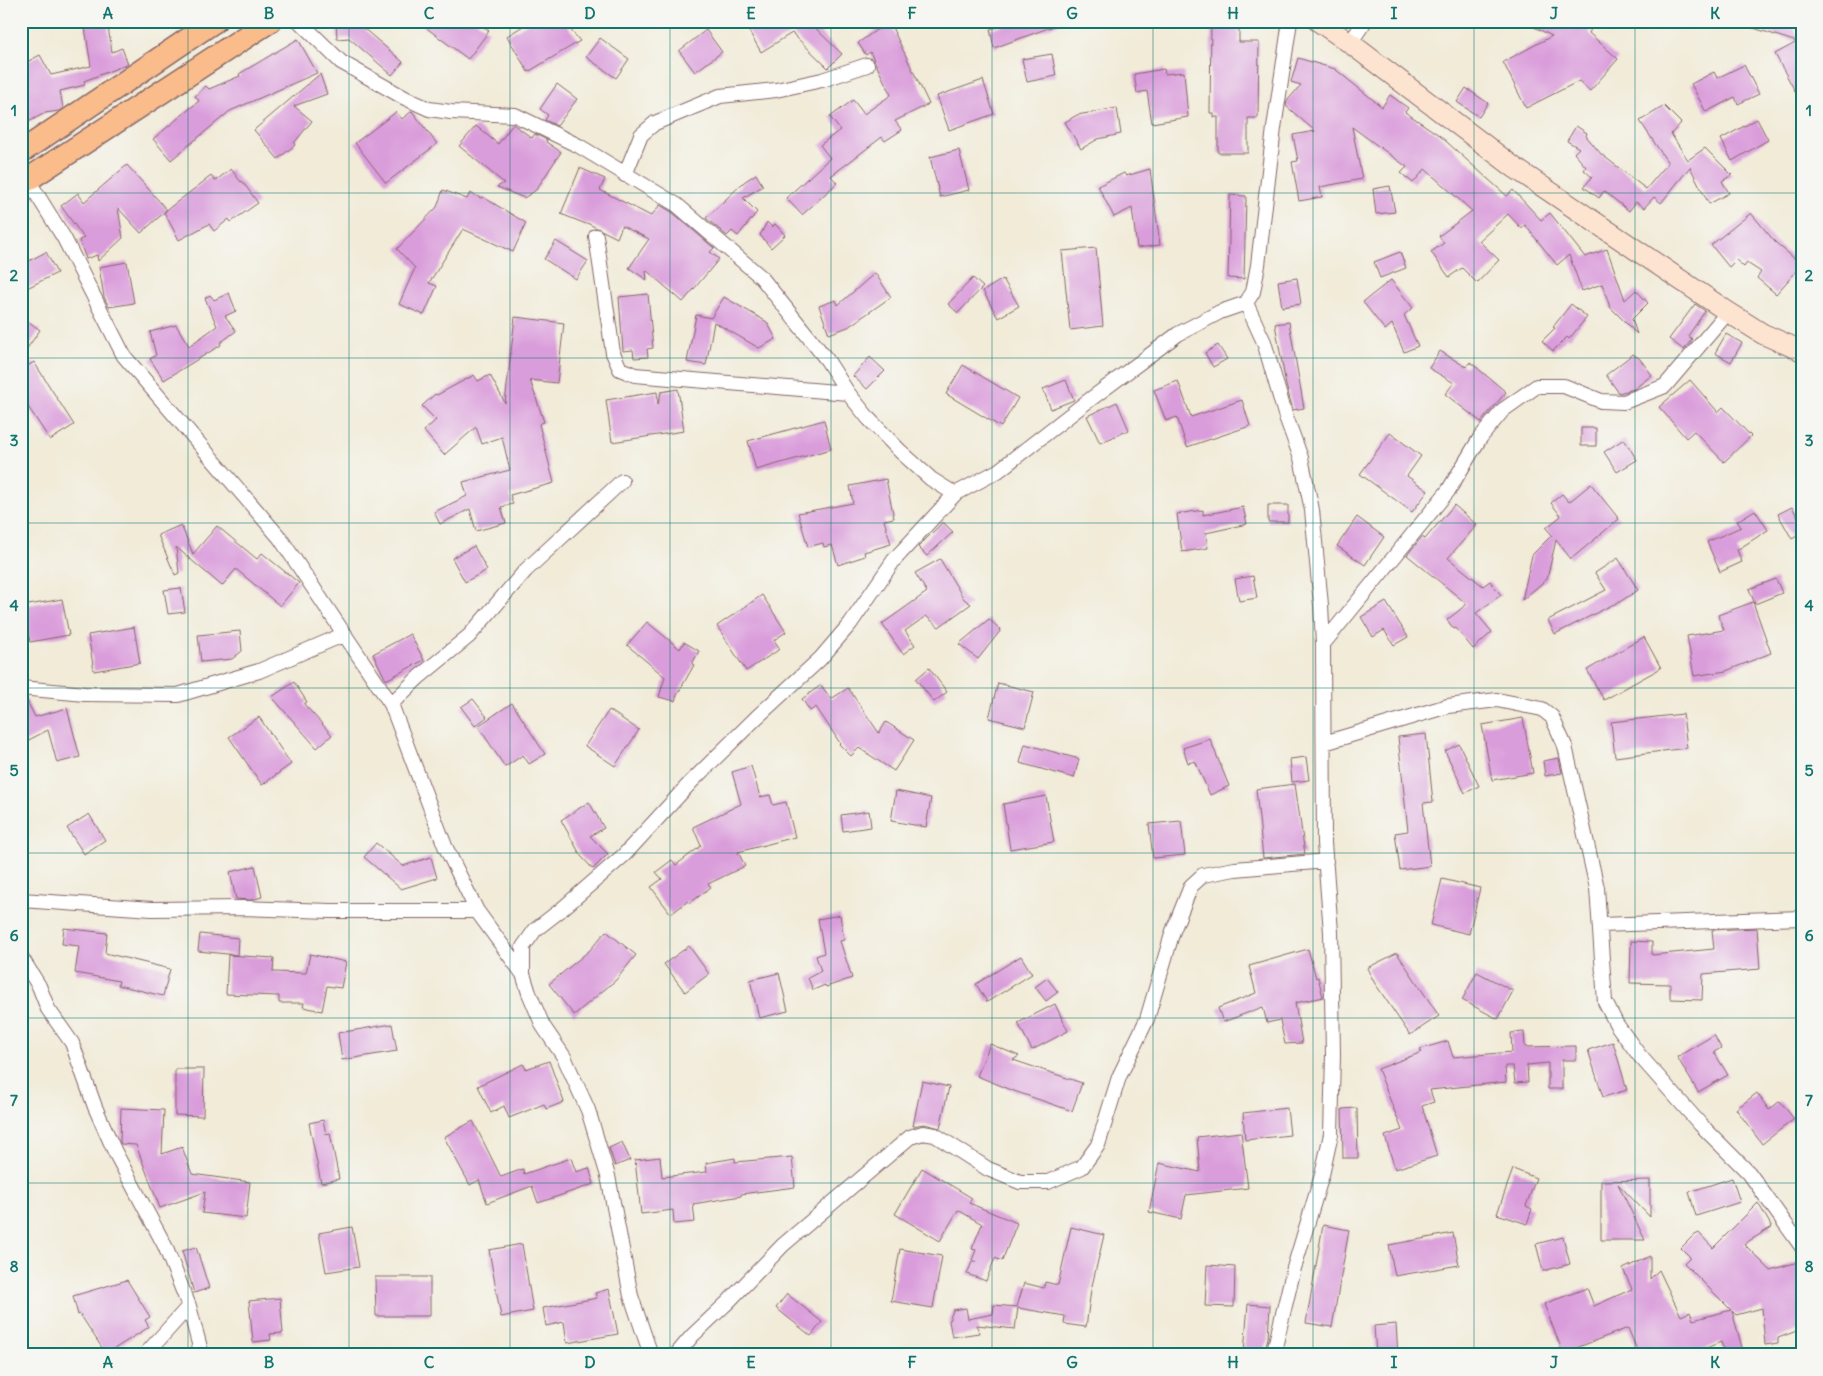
<svg xmlns="http://www.w3.org/2000/svg" width="1823" height="1376" font-family="Delius,sans-serif">
  <rect width="100%" height="100%" fill="#f6f6f2"/>
  <filter id="ink" filterUnits="userSpaceOnUse"><feTurbulence type="fractalNoise" baseFrequency=".02" numOctaves="2"/><feDisplacementMap in="SourceGraphic" scale="10" xChannelSelector="R" yChannelSelector="G"/><feConvolveMatrix kernelMatrix="1 2 1 2 8 2 1 2 1" color-interpolation-filters="sRGB"/></filter>
  <filter id="wash" filterUnits="userSpaceOnUse"><feTurbulence type="fractalNoise" baseFrequency=".0096" numOctaves="4" result="noise"/><feDisplacementMap in="SourceGraphic" scale="20" xChannelSelector="R" yChannelSelector="G"/><feGaussianBlur stdDeviation="1.12" result="paint"/><feColorMatrix in="noise" values="0 0 0 0 0 0 0 0 0 0 0 0 0 0 0 0 0 1.4 0 .05"/><feComposite in="paint" operator="in"/></filter>
  <g filter="url(#wash)">
    <rect width="100%" height="100%" fill="#f1ebd8"/>
    <g id="blocks">
      <path fill="#da9ddb" d="M84,21H107L112,52L122,48L128,64L84,81L85,85L60,91L63,108L59,111L45,113L21,126V65L40,55L51,75L91,66Z
        M336,21H355L403,62L392,75L349,38L337,39Z
        M417,21H476L489,31L468,59Z
        M531,21H563L580,41L528,72L507,36Z
        M743,21H813L810,23L842,54L828,68L792,33L761,52Z
        M889,21L929,104L895,121L902,130L885,141L882,137L831,176L837,183L802,215L786,198L830,158L820,145L840,130L830,117L853,100L864,114L891,95L870,52L866,55L858,43Z
        M1000,21H1061L1062,23L994,48L990,29L1003,26Z
        M1211,21H1239V42H1259L1258,118H1248V153H1218V117H1214V113H1210Z
        M1522,21H1595L1589,33L1618,59L1590,91L1579,81L1526,108L1503,62L1552,36Z
        M1741,21H1798L1794,29L1801,41L1802,40V104L1775,54L1797,42L1741,24Z
        M706,30L722,52L695,72L679,51Z
        M600,38L629,59L616,78L586,57Z
        M298,39L317,73L230,111L171,160L153,139L199,101L195,96L206,86L209,89L240,76L239,74Z
        M1052,54L1056,76L1027,82L1022,59Z
        M1298,58L1335,69L1382,107L1390,95L1408,108L1405,112L1439,135L1507,196L1513,190L1541,220L1550,213L1585,257L1607,249L1625,300L1636,290L1648,303L1632,319L1637,334L1610,307L1602,284L1582,291L1569,255L1557,265L1525,225L1521,228L1508,214L1479,241L1499,260L1477,283L1462,268L1449,277L1431,252L1444,243L1439,236L1472,211L1425,169L1413,183L1401,173L1407,167L1352,127L1362,179L1320,187L1322,197L1299,201L1292,162L1298,161L1293,135L1315,131L1286,106L1287,101L1301,85L1291,82Z
        M1744,65L1759,94L1738,104L1735,97L1706,112L1691,84L1714,72L1717,78Z
        M1164,69L1165,74L1184,72L1188,117L1152,123L1147,91L1137,93L1134,74Z
        M320,74L327,94L294,106L312,121L294,143L295,145L278,159L254,130Z
        M983,80L994,114L949,130L937,96Z
        M557,84L577,99L557,126L545,120L548,115L540,109Z
        M1466,88L1488,103L1479,117L1457,102Z
        M1664,106L1681,123L1671,134L1688,160L1705,148L1732,175L1722,181L1729,193L1709,204L1690,167L1661,203L1654,197L1644,208L1636,202L1629,211L1604,191L1599,198L1584,187L1592,177L1584,170L1586,167L1574,153L1579,148L1567,141L1576,126L1587,133L1586,136L1601,154L1646,189L1668,163L1640,121Z
        M1117,108L1121,134L1098,139L1081,149L1065,122L1077,115Z
        M412,111L437,144L386,183L355,143L396,112L402,119Z
        M1757,119L1768,140L1732,161L1721,139Z
        M513,124L532,138L535,134L547,140L546,142L561,152L536,190L524,198L497,187L504,183L459,146L476,126L498,144Z
        M959,150L969,190L940,197L930,157Z
        M127,165L167,210L141,233L118,208L123,238L98,261L97,255L86,259L79,240L84,238L61,206L78,193L84,202Z
        M580,168L605,179L600,190L651,216L660,205L672,212L714,248L710,252L719,259L683,302L646,270L647,280L629,268L649,239L622,226L617,238L587,223L586,224L561,214Z
        M231,169L241,182L242,181L258,203L231,222L229,219L214,231L209,224L179,240L164,212L211,176L215,181Z
        M1150,169L1160,245L1137,248L1132,208L1114,217L1098,186L1124,173L1126,176Z
        M756,174L763,186L743,198L757,212L738,236L732,231L727,236L706,218L744,182Z
        M1390,186L1395,212L1376,214L1373,189Z
        M443,190L467,199L470,193L481,198L483,197L526,223L513,252L463,229L429,283L437,286L424,315L399,304L415,268L397,249L437,207Z
        M1230,195L1246,196L1244,279L1228,278Z
        M1751,213L1775,242L1802,265L1776,294L1757,278L1761,272L1747,263L1744,267L1736,260L1729,267L1711,245Z
        M767,222L772,227L775,224L785,235L771,248L760,235Z
        M556,241L588,261L576,279L544,259Z
        M1096,248L1103,326L1070,330L1062,251Z
        M46,252L57,273L21,291V265Z
        M1400,252L1406,268L1380,278L1374,262Z
        M127,262L134,303L109,307L104,297L99,267Z
        M875,273L891,297L848,327L829,334L819,306L836,300L838,305Z
        M973,278L983,287L958,313L948,304Z
        M1297,278L1301,304L1282,307L1278,281Z
        M1003,279L1019,306L998,318L983,291Z
        M1391,280L1413,308L1404,315L1418,346L1404,352L1392,324L1385,330L1363,302Z
        M229,293L236,311L225,316L236,331L220,343L221,345L164,380L150,359L156,355L150,332L176,325L189,346L217,326L205,298L210,295L214,300Z
        M648,294L653,348L647,349L648,357L634,358L633,350L623,351L619,297Z
        M724,297L767,322L776,339L759,348L714,322L706,365L687,362L696,315L711,318Z
        M1571,304L1587,317L1569,339L1567,337L1553,351L1542,341L1555,328L1553,327Z
        M1695,304L1705,311L1688,336L1692,339L1684,350L1669,339Z
        M21,316L40,330L21,357Z
        M515,317L564,323L557,383L530,380L544,422L539,424L554,483L510,495L513,504L501,507L506,523L476,531L470,509L440,524L434,512L467,496L463,482L510,470L502,437L482,444L476,427L444,455L424,431L436,420L422,406L435,394L437,395L474,375L478,381L490,375L505,403Z
        M1289,322L1304,408L1293,410L1286,385L1275,324Z
        M1726,334L1742,343L1731,362L1715,353Z
        M1218,345L1227,359L1213,367L1205,353Z
        M1440,351L1466,367L1470,362L1506,392L1481,422L1445,394L1454,383L1429,368Z
        M1633,354L1640,359L1652,375L1634,389L1619,393L1606,375Z
        M870,357L885,371L867,389L853,376Z
        M34,362L74,425L50,440L21,396V370Z
        M963,365L1018,398L1001,427L946,394Z
        M1066,380L1074,400L1051,409L1043,389Z
        M1690,380L1718,412L1723,407L1751,436L1724,462L1694,431L1686,438L1659,407Z
        M1178,381L1191,417L1242,400L1250,426L1187,447L1177,417L1166,421L1154,390Z
        M678,389L684,431L612,442L606,400L657,392L658,404L661,392Z
        M1117,402L1129,430L1100,443L1087,416Z
        M824,420L831,449L756,470L748,441Z
        M1581,428H1596V446H1581Z
        M1390,433L1421,456L1407,476L1428,491L1412,512L1360,474Z
        M1624,439L1637,460L1617,472L1604,452Z
        M886,479L894,518L884,520L891,544L864,552L865,556L838,565L832,545L824,547L823,543L808,547L798,513L853,503L850,486Z
        M1591,484L1619,519L1571,559L1556,540L1547,579L1522,600L1532,555L1552,535L1546,528L1561,516L1551,503L1562,494L1569,502Z
        M1268,505H1288V522H1268Z
        M1454,505L1477,525L1448,558L1483,586L1490,581L1501,595L1476,613L1492,632L1473,649L1456,628L1454,629L1447,620L1467,604L1407,555L1422,537L1425,539Z
        M1243,507L1247,524L1206,533L1208,548L1182,552L1177,514L1203,510V515Z
        M1792,507L1802,525V533L1792,539L1778,514Z
        M1755,510L1768,530L1737,550L1742,562L1720,572L1707,542L1741,527L1737,521Z
        M1357,517L1384,537L1365,565L1337,546Z
        M943,522L953,532L927,556L918,547Z
        M181,525L193,554L217,526L257,559L262,553L299,583L280,606L236,569L222,586L176,547L179,573L175,575L158,535Z
        M474,546L487,570L465,582L452,558Z
        M1618,558L1638,590L1615,605L1614,604L1555,634L1548,620L1606,590L1595,573Z
        M940,559L964,599L971,604L939,627L926,616L905,631L915,645L903,654L882,624L927,592L915,573Z
        M1253,576L1257,598L1239,601L1235,579Z
        M1776,579L1782,593L1755,604L1749,589Z
        M181,588L185,612L168,614L164,590Z
        M762,595L786,632L774,640L780,649L746,671L717,626Z
        M62,599L69,635L30,642L23,606Z
        M1386,602L1408,637L1394,645L1384,630L1373,637L1361,617Z
        M1753,602L1771,653L1726,671L1694,676L1687,636L1724,630L1718,615Z
        M989,619L1001,630L978,659L959,644Z
        M647,622L680,649L684,642L699,651L692,664L694,665L677,695L675,701L659,697L665,677L627,645Z
        M134,627L140,663L94,671L88,635Z
        M240,631L242,651L232,659L201,662L198,635Z
        M410,634L424,660L386,680L373,654Z
        M1644,637L1661,668L1604,700L1587,670Z
        M929,668L947,692L934,702L916,679Z
        M294,682L307,702L304,704L332,735L317,748L272,697Z
        M998,683L1034,692L1025,727L989,718Z
        M821,685L831,699L848,688L879,733L886,722L914,740L894,771L859,748L851,756L839,744L840,743L816,707L810,711L802,699Z
        M21,697H25L35,717L67,708L80,757L57,763L48,730L21,744Z
        M473,699L487,717L475,726L461,707Z
        M512,703L545,754L529,764L523,755L505,767L478,726Z
        M609,710L639,730L615,766L585,746Z
        M1683,714L1687,748L1615,757L1611,722Z
        M259,717L291,764L262,785L229,737Z
        M1523,718L1533,773L1492,780L1482,725Z
        M1426,734L1433,802L1423,803L1430,866L1400,870L1395,833L1408,831L1398,737Z
        M1210,739L1229,786L1210,795L1195,761L1188,763L1183,748Z
        M1025,744L1079,759L1074,778L1020,763Z
        M1459,744L1479,786L1465,793L1445,751Z
        M1306,757L1309,780L1292,782L1290,759Z
        M1559,758L1562,773L1545,776L1543,761Z
        M751,766L760,797L770,795L773,805L786,802L795,837L738,852L745,866L708,884L711,887L690,903L688,901L671,914L651,887L662,879L656,872L672,860L676,865L701,846L693,827L741,804L732,772Z
        M1295,784L1305,854L1263,858L1256,789Z
        M896,791L931,798L926,827L891,821Z
        M1046,796L1054,842L1010,849L1003,804Z
        M589,802L604,828L590,836L608,854L593,869L581,856L561,820Z
        M869,811L871,827L843,831L841,815Z
        M89,814L105,840L84,854L67,828Z
        M1181,821L1185,855L1153,858L1149,824Z
        M376,843L403,866L431,857L437,878L401,889L364,857Z
        M255,866L262,897L251,900L236,899L230,872Z
        M1442,879L1480,888L1469,934L1431,925Z
        M840,915L844,940L840,941L852,978L826,987L825,985L813,990L808,978L821,971L816,956L824,953L818,919Z
        M64,928L107,933L105,953L170,969L163,996L118,985L119,981L75,973L79,946L62,944Z
        M1757,928L1760,969L1703,974L1702,1000L1670,999V984L1630,983L1631,941L1652,942V955L1714,949L1712,930Z
        M606,931L636,955L616,980L574,1015L549,984L590,950Z
        M200,934L238,938L237,955L198,951Z
        M689,946L709,974L685,992L664,964Z
        M1308,949L1316,978L1318,977L1323,997L1295,1003L1302,1043L1285,1044L1280,1020L1267,1023L1263,1007L1223,1022L1218,1008L1256,993L1249,966Z
        M1397,953L1439,1016L1410,1035L1374,982L1367,968Z
        M310,954L346,962L341,988L327,986L322,1011L303,1007L304,1003H279V996L226,994L228,955L274,958L273,972L306,973Z
        M1021,956L1032,974L987,1002L976,984Z
        M1477,972L1513,991L1498,1019L1462,1000Z
        M779,973L788,1011L759,1018L750,980Z
        M1047,978L1058,992L1046,1001L1035,987Z
        M1055,1004L1068,1031L1032,1050L1018,1023Z
        M392,1024L397,1051L342,1060L338,1033Z
        M1524,1032L1525,1047L1576,1046V1060H1562V1089H1548V1063L1527,1065L1528,1082L1515,1083L1513,1066H1505L1506,1082L1430,1090L1434,1102L1422,1106L1437,1156L1395,1169L1385,1136L1402,1130L1378,1069L1422,1052L1420,1049L1448,1041L1453,1057L1512,1052L1511,1033Z
        M1714,1035L1721,1048L1714,1052L1728,1075L1698,1092L1677,1057Z
        M1613,1042L1627,1090L1603,1097L1588,1050Z
        M990,1044L1019,1056L1013,1060L1082,1083L1072,1111L1014,1091L977,1076Z
        M549,1061L564,1102L546,1109L544,1104L509,1118L504,1106L491,1113L478,1086L523,1064L526,1069Z
        M175,1069H204L203,1116L175,1115Z
        M922,1081L949,1087L940,1128L924,1124L913,1126Z
        M1757,1093L1769,1110L1780,1101L1794,1119L1762,1144L1736,1109Z
        M121,1108L164,1110L162,1154L182,1147L192,1174L250,1182L246,1218L202,1213L205,1192L160,1208L136,1145L121,1144L120,1142Z
        M1287,1108L1290,1135L1245,1140L1243,1113Z
        M1357,1108L1358,1158H1343L1342,1109Z
        M323,1120L326,1134L330,1133L339,1179L321,1183L309,1123Z
        M473,1121L501,1177L523,1169L524,1174L571,1158L576,1172L589,1168L594,1184L538,1203L532,1186L487,1203L479,1180L470,1185L444,1137Z
        M1241,1132L1248,1188L1186,1195L1181,1219L1149,1212L1159,1163L1200,1172L1197,1137Z
        M622,1142L630,1160L615,1166L609,1148Z
        M660,1157L662,1177L707,1172L706,1163L735,1158V1162L792,1157L795,1187L741,1194V1196L693,1204L695,1222L674,1224L673,1210L641,1214L635,1160Z
        M922,1168L972,1198L969,1203L1017,1223L1002,1261L995,1258L986,1281L967,1274L972,1262H976L972,1260L976,1250L972,1249L982,1224L958,1210L940,1241L895,1214Z
        M1513,1169L1536,1178L1526,1206L1532,1209L1527,1224L1497,1214Z
        M1732,1178L1740,1202L1696,1216L1689,1192Z
        M1650,1180V1217L1618,1184L1645,1240H1601V1181Z
        M1758,1203L1772,1227L1744,1244L1770,1270L1802,1261V1329L1778,1338V1343L1765,1345L1762,1308L1736,1315L1732,1311L1744,1355H1725L1721,1342L1689,1355H1639L1628,1328L1563,1353L1544,1304L1587,1288L1594,1306L1632,1289L1623,1269L1650,1256V1279L1659,1270L1681,1316L1690,1312L1693,1320L1731,1310L1684,1263L1690,1257L1681,1248L1693,1236L1699,1233L1713,1248Z
        M1323,1225L1349,1230L1332,1327L1306,1323Z
        M352,1227L359,1267L326,1272L319,1233Z
        M1071,1227L1104,1235L1091,1290L1086,1327L1064,1324L1065,1316L1018,1308L1015,1329L977,1325L979,1333L952,1337L949,1321L953,1310L966,1308L968,1319L993,1314L994,1305L1017,1307L1024,1283L1044,1288L1045,1282L1058,1285Z
        M1453,1233L1459,1265L1395,1276L1389,1245Z
        M1563,1237L1570,1264L1543,1271L1536,1244Z
        M522,1244L533,1311L501,1317L489,1250Z
        M196,1247L209,1288L194,1293L182,1251Z
        M900,1249L942,1256L933,1308L891,1301Z
        M1207,1265L1235,1267L1234,1307L1205,1306Z
        M375,1277H430V1316H376Z
        M127,1280L150,1317L145,1320L149,1327L106,1354L80,1314L78,1315L73,1296Z
        M609,1289L618,1334L567,1343L564,1322L546,1326L543,1308L597,1298L595,1293Z
        M787,1294L822,1322L811,1336L776,1308Z
        M280,1298L283,1333L270,1334L271,1340L253,1342L249,1301Z
        M1248,1304L1270,1306L1268,1338L1264,1353L1244,1352Z
        M1396,1324L1398,1355H1376L1374,1326Z"/>
    </g>
  </g>
  <g filter="url(#ink)">
    <use href="#blocks" fill-opacity="0" stroke="#846668" stroke-width="1"/>
    <g fill="none" stroke-linecap="round" stroke-linejoin="round">
      <defs>
        <path id="minor" d="M299,21L341,62L405,98L429,109L451,112L515,115L579,146L677,205L761,277L827,360L848,393L869,419L900,451L931,479L955,494
          M1350,43L1365,21
          M625,175L641,135L655,123L720,96L776,90L822,80L867,65
          M28,180L64,238L124,356L280,538L391,704L445,846L477,911L523,974
          M596,236L613,353L620,369L635,375L848,393
          M1246,303L1264,342L1285,414L1301,458L1312,510L1321,605L1323,644L1324,843L1331,932L1333,1055L1331,1134L1322,1175L1294,1268L1273,1355
          M1323,644L1448,491L1480,438L1503,410L1537,386H1564L1601,401L1624,402L1665,386L1728,312
          M21,688L85,694L178,695L259,671L345,634
          M391,704L419,677L469,636L526,570L622,481
          M1324,743L1448,706L1497,700L1542,709L1552,717L1565,746L1597,888L1605,1002L1617,1025L1639,1055L1700,1124L1749,1173L1802,1247
          M21,900L152,909L244,908L330,911H477
          M1600,925L1802,918
          M21,957L39,986L48,1009L72,1043L95,1107L115,1152L165,1246L189,1306L202,1355
          M145,1355L189,1306
          M651,1355L631,1296L608,1176L588,1110L564,1057L543,1026L529,993L523,974V947L535,930L562,909L624,855L691,782L757,717L820,659L850,624L894,560L955,494L998,471L1084,404L1178,334L1220,312L1246,303L1253,292L1258,265L1274,128L1290,21
          M676,1355L692,1336L728,1302L783,1245L910,1137L923,1133L935,1135L988,1169L1020,1182H1048L1082,1167L1098,1145L1119,1077L1147,1019L1173,931L1191,886L1203,875L1235,869L1326,861"/>
        <path id="secondary" d="M1318,21L1350,43L1515,168L1728,312L1763,334L1802,351"/>
        <path id="primary" d="M21,152L215,21
          M21,184L270,21"/>
      </defs>
      <use href="#minor" stroke="#846668" stroke-width="16"/>
      <use href="#secondary" stroke="#846668" stroke-width="22"/>
      <use href="#primary" stroke="#846668" stroke-width="25"/>
      <use href="#minor" stroke="#fff" stroke-width="14"/>
      <use href="#secondary" stroke="#fde4d1" stroke-width="20"/>
      <use href="#primary" stroke="#fabc8b" stroke-width="22"/>
    </g>
  </g>
  <path fill="none" stroke="#0f766e" stroke-width="1" stroke-opacity="0.55" d="M188,21V1355M349,21V1355M510,21V1355M670,21V1355M831,21V1355M992,21V1355M1153,21V1355M1313,21V1355M1474,21V1355M1635,21V1355M21,193H1802M21,358H1802M21,523H1802M21,688H1802M21,853H1802M21,1018H1802M21,1183H1802"/>
  <rect width="1823" height="1376" fill="none" stroke="#f6f6f2" stroke-width="55"/>
  <rect x="28" y="28" width="1768" height="1320" fill="none" stroke="#0f766e" stroke-width="2"/>
  <g font-size="16" text-anchor="middle" font-weight="bold" fill="#0f766e">
    <text x="108" y="19">A</text>
    <text x="269" y="19">B</text>
    <text x="429" y="19">C</text>
    <text x="590" y="19">D</text>
    <text x="751" y="19">E</text>
    <text x="912" y="19">F</text>
    <text x="1072" y="19">G</text>
    <text x="1233" y="19">H</text>
    <text x="1394" y="19">I</text>
    <text x="1554" y="19">J</text>
    <text x="1715" y="19">K</text>
    <text x="14" y="116">1</text>
    <text x="1809" y="116">1</text>
    <text x="14" y="281">2</text>
    <text x="1809" y="281">2</text>
    <text x="14" y="446">3</text>
    <text x="1809" y="446">3</text>
    <text x="14" y="611">4</text>
    <text x="1809" y="611">4</text>
    <text x="14" y="776">5</text>
    <text x="1809" y="776">5</text>
    <text x="14" y="941">6</text>
    <text x="1809" y="941">6</text>
    <text x="14" y="1106">7</text>
    <text x="1809" y="1106">7</text>
    <text x="14" y="1272">8</text>
    <text x="1809" y="1272">8</text>
    <text x="108" y="1368">A</text>
    <text x="269" y="1368">B</text>
    <text x="429" y="1368">C</text>
    <text x="590" y="1368">D</text>
    <text x="751" y="1368">E</text>
    <text x="912" y="1368">F</text>
    <text x="1072" y="1368">G</text>
    <text x="1233" y="1368">H</text>
    <text x="1394" y="1368">I</text>
    <text x="1554" y="1368">J</text>
    <text x="1715" y="1368">K</text>
  </g>
</svg>
